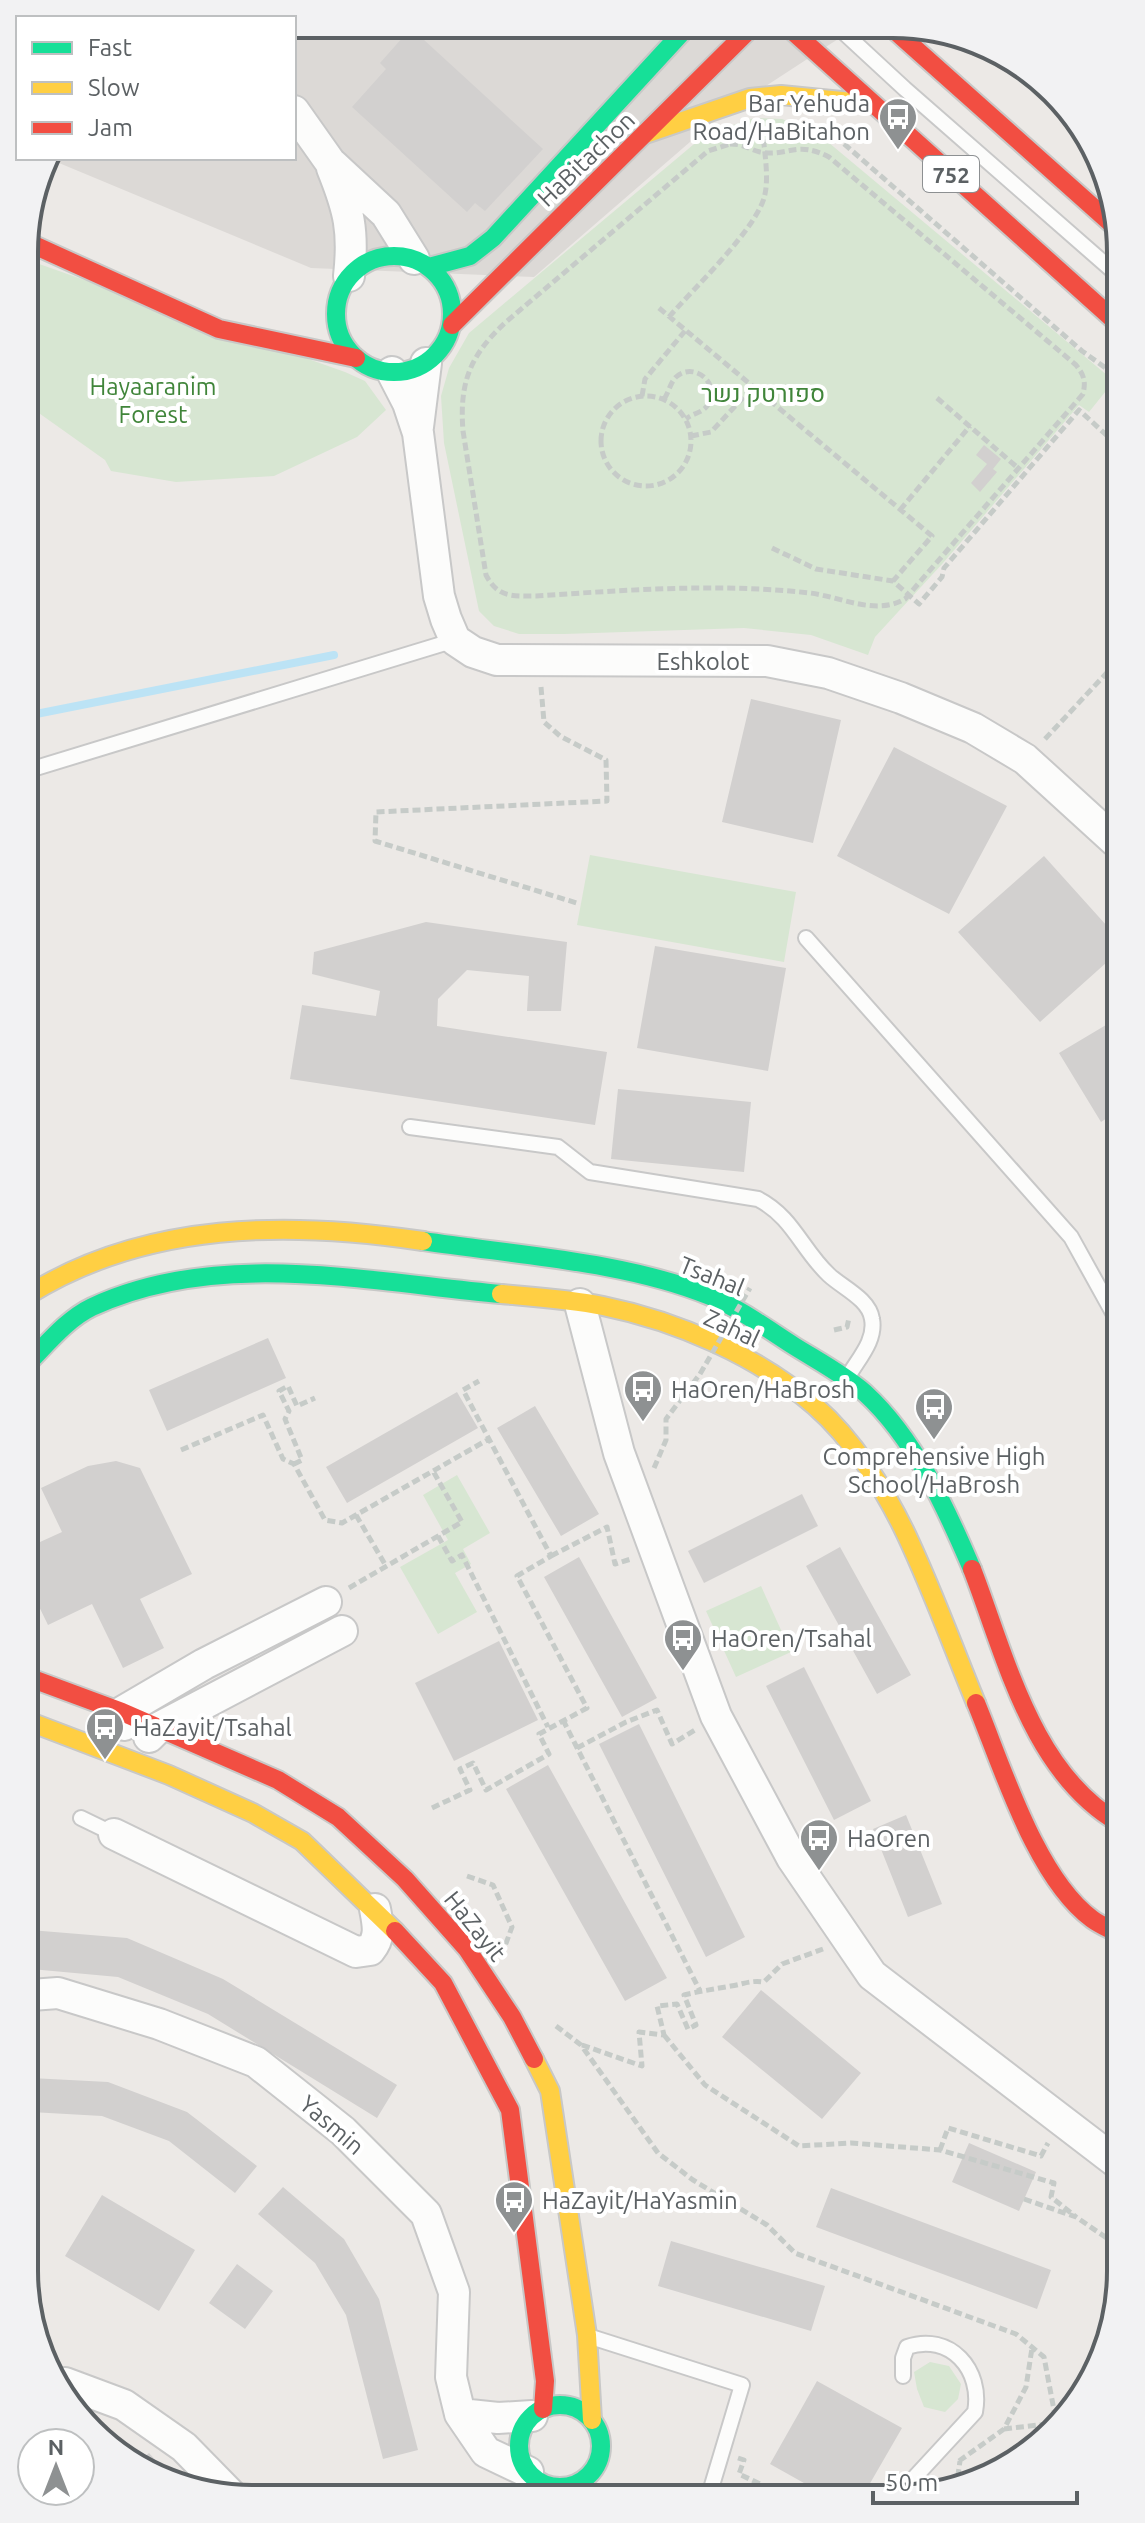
<svg xmlns="http://www.w3.org/2000/svg" width="1145" height="2523" font-family="Ubuntu,Heebo,sans-serif">
  <rect width="100%" height="100%" fill="#ece9e6"/>
  <path fill="#dcd9d6" d="M294,24L855,28L720,116L534,277L311,268L47,158H294Z"/>
  <path fill="#d7e6d2" d="M754,118L782,119L816,132L1114,381L1089,412L1079,405L943,563L875,637L868,655L811,635L744,628L564,634H519L494,626L479,611L444,443L441,396L449,368L469,333L706,134Z
    M25,259L345,372L365,381L386,410L357,437L274,476L176,482L111,471L105,460L36,411L25,419Z
    M590,855L796,892L784,962L577,925Z
    M457,1475L490,1533L463,1549L471,1564L455,1573L477,1612L438,1634L400,1567L448,1540L423,1495Z
    M761,1586L791,1652L736,1677L706,1611Z
    M930,2362L949,2366L961,2384L958,2399L945,2412L924,2407L917,2389L914,2372Z"/>
  <g fill="none" stroke-linecap="round" stroke-linejoin="round">
    <path stroke="#bce3f5" stroke-width="8" d="M26,716L334,655"/>
  </g>
  <path fill="#d2d0cf" d="M411,28L543,149L485,211L475,203L467,212L352,107L386,69L380,63Z
    M984,445L1001,459L993,469L997,472L980,492L971,483L987,464L976,455Z
    M751,699L841,720L813,843L722,822Z
    M894,747L1007,806L949,914L837,856Z
    M1044,856L1116,936V954L1040,1022L958,932Z
    M426,922L567,942L561,1011H527L529,976L467,970L438,999L437,1026L607,1052L595,1125L290,1079L302,1005L376,1016L380,991L312,974L314,952Z
    M655,946L786,968L768,1071L637,1048Z
    M1116,1019V1112L1101,1122L1059,1053Z
    M618,1089L751,1102L744,1172L611,1159Z
    M268,1338L286,1378L167,1431L149,1390Z
    M457,1392L478,1428L347,1503L326,1467Z
    M535,1406L599,1514L561,1536L497,1428Z
    M116,1461L140,1468L192,1574L140,1599L164,1648L123,1668L92,1604L48,1625L29,1586V1547L62,1532L41,1488L88,1466Z
    M802,1494L818,1526L704,1583L688,1551Z
    M840,1547L911,1675L877,1694L806,1566Z
    M579,1557L657,1698L622,1717L544,1577Z
    M499,1641L538,1720L454,1761L415,1683Z
    M804,1667L871,1801L834,1820L766,1686Z
    M639,1724L745,1937L706,1957L599,1744Z
    M548,1765L667,1978L625,2001L506,1789Z
    M906,1815L942,1904L908,1917L873,1829Z
    M30,1930L127,1938L223,1979L397,2085L377,2118L208,2014L118,1977L31,1969Z
    M761,1990L861,2073L822,2119L722,2037Z
    M31,2078L108,2082L187,2112L257,2166L235,2193L169,2141L102,2116L31,2112Z
    M969,2143L1036,2172L1019,2211L952,2182Z
    M283,2187L344,2239L379,2299L418,2450L383,2459L346,2315L315,2263L258,2214Z
    M831,2188L1051,2270L1037,2309L816,2227Z
    M102,2195L195,2250L159,2311L65,2256Z
    M671,2241L825,2286L811,2331L658,2286Z
    M237,2264L273,2291L245,2329L209,2303Z
    M817,2381L902,2428L865,2492H820L770,2464Z
    M149,2453L170,2476L140,2461Z"/>
  <g fill="none" stroke-linecap="round" stroke-linejoin="round">
    <defs>
      <path id="lane" d="M839,28L905,89L1113,271
        M26,771L455,640
        M806,938L1071,1237L1117,1320
        M410,1127L558,1147L590,1172L758,1199C793,1217 802,1250 829,1275C843,1288 869,1299 872,1319C876,1340 859,1358 849,1375
        M81,1818L114,1834
        M591,2337L742,2385L710,2492
        M902,2491L975,2412C983,2370 950,2332 907,2347L903,2358V2376"/>
      <path id="street" d="M294,111L330,162L386,214L414,259
        M332,168C349,210 354,231 349,276
        M392,372L408,403L418,433L439,596L446,619L455,640L473,652L497,660L767,661L828,673L901,698L973,728L1025,759L1115,841
        M418,427L426,363
        M580,1304L619,1453L716,1716L792,1858L872,1975L1120,2165
        M124,1725L122,1712L204,1664L326,1602
        M149,1737L158,1728L342,1631
        M114,1834L356,1952L370,1950C381,1937 378,1925 375,1909
        M31,1995L58,1993L159,2024L256,2062L343,2131L426,2214L454,2292L451,2377L460,2414L486,2452L528,2472
        M65,2383L124,2405L184,2447L231,2495
        M460,2414L498,2418L532,2416"/>
      <path id="fast" d="M336 314a58 58 0 1 1 116 0a58 58 0 1 1-116 0Z
        M429,267L470,256L493,238L687,27
        M423,1241C514,1255 625,1261 710,1296C740,1309 766,1328 794,1346C818,1361 843,1374 865,1393C915,1439 946,1508 972,1569
        M28,1363C47,1344 67,1319 92,1307C218,1248 368,1282 501,1294
        M519 2446a41 41 0 1 1 82 0a41 41 0 1 1-82 0Z"/>
      <path id="slow" d="M648,133L750,98L781,95L872,104
        M501,1294C535,1297 569,1299 603,1306C677,1321 758,1356 815,1406C853,1439 885,1490 906,1534C932,1589 953,1647 976,1703
        M28,1295C146,1221 289,1221 423,1241
        M30,1722L169,1775L253,1813L302,1841L395,1931
        M534,2059L550,2091L587,2335L592,2420"/>
      <path id="jam" d="M788,27L1114,320
        M892,28L1113,225
        M25,241L219,329L356,358
        M452,325L752,27
        M972,1569C1006,1657 1032,1773 1119,1823
        M30,1678L122,1712L278,1780L338,1817L405,1879L467,1949L512,2017L534,2059
        M976,1703C1002,1766 1036,1878 1092,1919C1100,1925 1110,1929 1119,1934
        M395,1931L443,1983L510,2110L545,2381L543,2409"/>
    </defs>
    <use href="#lane" stroke="#c8c8c8" stroke-width="18"/>
    <use href="#street" stroke="#c8c8c8" stroke-width="34"/>
    <use href="#fast" stroke="#c8c8c7" stroke-width="22"/>
    <use href="#slow" stroke="#c8c8c7" stroke-width="22"/>
    <use href="#jam" stroke="#c8c8c7" stroke-width="22"/>
    <path stroke="#c6cbc8" stroke-width="5" stroke-dasharray="8 4" stroke-linecap="butt" d="M835,136L1082,351L1114,374
      M730,144C744,144 748,149 760,152C789,157 796,140 829,157L1076,365C1084,375 1086,381 1083,394L905,599C876,616 841,597 810,593C720,583 626,590 536,596C512,596 498,598 486,575L463,431C459,381 471,354 507,321L708,151Z
      M25,288L36,282
      M659,308L932,536L893,581
      M669,317C692,290 759,227 765,194C769,175 764,151 763,132
      M601 441a45 45 0 1 1 90 0a45 45 0 1 1-90 0Z
      M642,396L645,379L685,331
      M937,398L1018,468
      M664,399C669,392 670,383 676,377C695,360 723,386 707,406C702,413 693,413 686,419
      M691,436L711,432L753,387
      M900,510L970,426
      M772,548L816,569L893,581L919,604L942,577L944,568L1079,410L1114,442
      M541,687L544,722L560,736L606,760L607,801L376,812L375,841L580,904
      M1045,739L1115,664
      M834,1330L847,1327L849,1318
      M181,1450L263,1415L283,1459L294,1464L325,1520L342,1523L489,1439
      M294,1464L302,1460L285,1419L289,1411L279,1391L288,1386L297,1406L315,1398
      M654,1468L666,1440V1419L700,1374
      M356,1515L386,1566
      M438,1536L452,1561L462,1555L548,1727
      M551,1556L607,1527L615,1564L631,1559
      M349,1588L462,1522L433,1471
      M563,1720L700,1991
      M577,1748L626,1722L657,1710L672,1744L695,1730
      M432,1808L470,1790L460,1769L473,1763L486,1790L549,1754L539,1734L587,1708L517,1576L551,1556L463,1390L479,1381
      M467,1876L493,1885L512,1927L505,1946
      M556,2026L581,2045L658,2153L693,2180L767,2225L795,2253L1016,2334L1044,2357L1057,2426
      M664,2035L705,2085L799,2146L851,2143L940,2150L1054,2183L1051,2197L1076,2217
      M582,2045L642,2066L639,2032L664,2035L657,2006L677,2004L688,2029L696,2025L684,1995C700,1991 715,1989 731,1986C744,1984 751,1980 764,1982L782,1964L823,1949
      M940,2150L948,2128L1041,2156L1048,2143
      M1024,2199L1076,2217L1120,2247
      M1004,2429L1056,2423
      M738,2458L744,2460L739,2474L777,2492
      M959,2461L1004,2429L1026,2387L1032,2348
      M956,2489L960,2461"/>
    <use href="#lane" stroke="#fcfcfb" stroke-width="14"/>
    <use href="#street" stroke="#fcfcfb" stroke-width="30"/>
    <use href="#fast" stroke="#16e098" stroke-width="18"/>
    <use href="#slow" stroke="#ffcf43" stroke-width="18"/>
    <use href="#jam" stroke="#f24e42" stroke-width="18"/>
    <path stroke="#c6cbc8" stroke-width="5" stroke-dasharray="8 4" stroke-linecap="butt" d="M700,1374L750,1288"/>
  </g>
  <defs>
    <symbol id="bus-pin" viewBox="-11 -11 22 30"><path d="M0 17L-7.5 6A9.5 9.5 0 1 1 7.5 6Z" fill="#8e9192" stroke="#fff"/><path d="M-5-6H5V4H4V6H2V4H-2V6H-4V4H-5ZM-3.5-4V0h7V-4ZM-3.5 1.2v1.5H-2V1.2ZM2 1.2v1.5H3.5V1.2Z" fill="#fff"/></symbol>
  </defs>
  <g fill-rule="evenodd">
    <use href="#bus-pin" x="876" y="95" width="44" height="60"/>
    <use href="#bus-pin" x="621" y="1367" width="44" height="60"/>
    <use href="#bus-pin" x="912" y="1385" width="44" height="60"/>
    <use href="#bus-pin" x="661" y="1616" width="44" height="60"/>
    <use href="#bus-pin" x="83" y="1705" width="44" height="60"/>
    <use href="#bus-pin" x="797" y="1816" width="44" height="60"/>
    <use href="#bus-pin" x="492" y="2178" width="44" height="60"/>
  </g>
  <g text-anchor="middle" dominant-baseline="central" stroke-width="8" stroke-linejoin="round" paint-order="stroke">
    <rect fill="#fff" stroke="#8d9092" stroke-width="2" x="923" y="156" width="56" height="36" rx="6"/>
    <g font-size="22" font-weight="bold" fill="#5c6164">
      <text x="951" y="174">752</text>
    </g>
    <g font-size="24" fill="#5c6164" stroke="#fff" text-anchor="start">
      <text x="870" y="103" text-anchor="end">Bar Yehuda<tspan x="870" dy="28">Road/HaBitahon</tspan></text>
      <text x="671" y="1389">HaOren/HaBrosh</text>
      <text x="934" y="1456" text-anchor="middle">Comprehensive High<tspan x="934" dy="28">School/HaBrosh</tspan></text>
      <text x="711" y="1638">HaOren/Tsahal</text>
      <text x="133" y="1727">HaZayit/Tsahal</text>
      <text x="847" y="1838">HaOren</text>
      <text x="542" y="2200">HaZayit/HaYasmin</text>
    </g>
    <g font-size="24" fill="#5c6164" stroke="#fff">
      <text transform="translate(586 159) rotate(-44)">HaBitachon</text>
      <text x="703" y="661">Eshkolot</text>
      <text transform="translate(712 1276) rotate(22)">Tsahal</text>
      <text transform="translate(732 1328) rotate(25)">Zahal</text>
      <text transform="translate(475 1926) rotate(51)">HaZayit</text>
      <text transform="translate(332 2125) rotate(41)">Yasmin</text>
    </g>
    <g font-size="24" fill="#40853a" stroke="#fff">
      <text x="153" y="386">Hayaaranim<tspan x="153" dy="28">Forest</tspan></text>
      <text x="763" y="393">ספורטק נשר</text>
    </g>
  </g>
  <path d="M0 0H1145V2523H0ZM252 38H893A214 214 0 0 1 1107 252V2271A214 214 0 0 1 893 2485H252A214 214 0 0 1 38 2271V252A214 214 0 0 1 252 38Z" fill="#f2f2f3" fill-rule="evenodd"/>
  <path fill="none" stroke="#5c6164" stroke-width="4" d="M252 38H893A214 214 0 0 1 1107 252V2271A214 214 0 0 1 893 2485H252A214 214 0 0 1 38 2271V252A214 214 0 0 1 252 38Z"/>
  <rect x="16" y="16" width="280" height="144" fill="#ffffff" stroke="#bec0c1" stroke-width="2"/>
  <rect x="32" y="42" width="40" height="12" fill="#16e098" stroke="#bec0c1" stroke-width="2"/>
  <text x="88" y="56" font-size="24" fill="#5c6164">Fast</text>
  <rect x="32" y="82" width="40" height="12" fill="#ffcf43" stroke="#bec0c1" stroke-width="2"/>
  <text x="88" y="96" font-size="24" fill="#5c6164">Slow</text>
  <rect x="32" y="122" width="40" height="12" fill="#f24e42" stroke="#bec0c1" stroke-width="2"/>
  <text x="88" y="136" font-size="24" fill="#5c6164">Jam</text>
  <g transform="translate(56 2467)"><circle r="38" fill="#ffffff" stroke="#bec0c1" stroke-width="2"/>
  <path d="M0-6L14 30L0 20L-14 30Z" fill="#8e9192"/>
  <text y="-12" font-size="22" font-weight="bold" text-anchor="middle" fill="#5c6164">N</text>
  </g>
  <path d="M873 2491v12h204v-12" fill="none" stroke="#5c6164" stroke-width="4"/>
  <text x="885" y="2491" font-size="24" fill="#5c6164" stroke="#ffffff" stroke-width="6" paint-order="stroke">50 m</text>
</svg>
